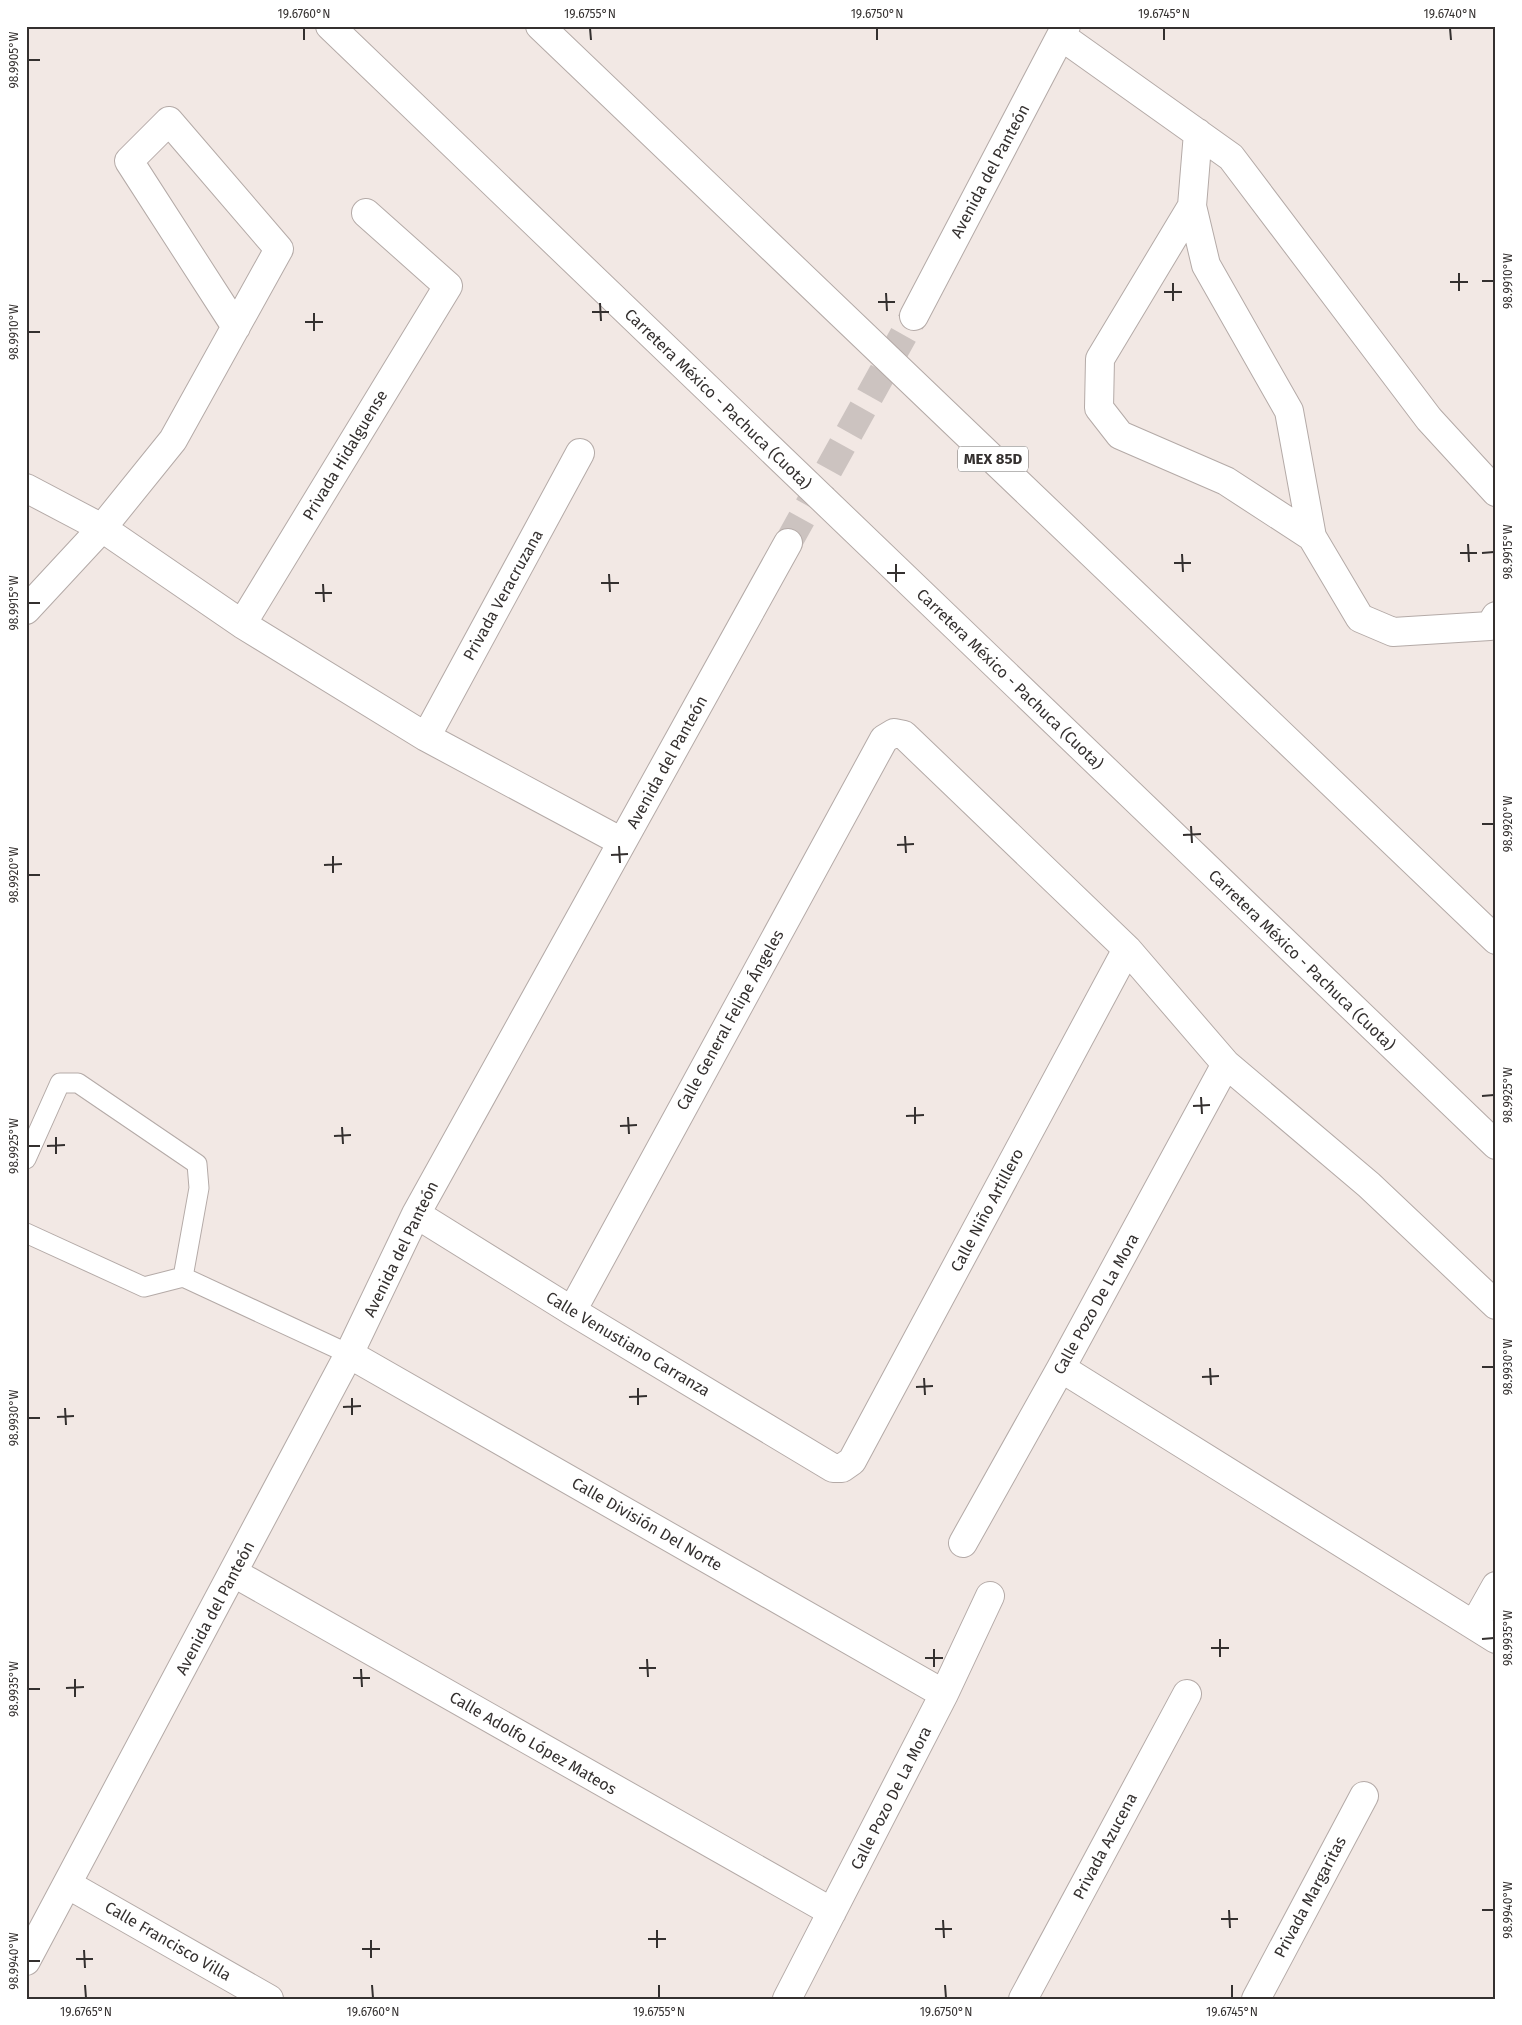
<svg xmlns="http://www.w3.org/2000/svg" width="1522" height="2025" font-family="'Fira Sans',sans-serif">
  <rect width="100%" height="100%" fill="#f2e8e4"/>
  <g fill="none" stroke-linecap="round" stroke-linejoin="round">
    <path stroke="#ccc3c0" stroke-width="28" stroke-dasharray="28 14" stroke-linecap="butt" d="M788,543L914,316"/>
    <defs>
      <path id="service" d="M26,1159L60,1083H78L197,1164L199,1188L183,1277
        M26,1233L144,1287L183,1277L349,1354"/>
      <path id="minor" d="M1061,36L1231,157L1429,419L1496,492
        M1198,133L1192,206L1206,265L1289,411L1312,537
        M1192,206L1100,359L1099,408L1120,435L1226,481L1312,537L1360,618L1393,632L1490,626L1496,616
        M914,316L1066,26
        M26,488L102,528L242,624L426,737L622,842
        M26,610L102,528L173,440L279,249L169,121L129,161L236,327
        M242,624L448,286L366,213
        M426,737L580,453
        M416,1214L572,1311L833,1468H842L852,1461L1127,949
        M572,1311L884,739L894,733L904,735L1127,949L1226,1064L1369,1185L1496,1305
        M349,1354L944,1694
        M1061,1368L1496,1639
        M963,1543L1061,1368L1226,1064
        M234,1573L832,1912
        M1474,1625L1496,1586
        M67,1884L269,1999
        M26,1961L349,1354L416,1214L788,543
        M787,1999L944,1694L990,1596
        M1023,1999L1187,1694
        M1256,1999L1364,1796"/>
      <path id="motorway" d="M330,26L1496,1145
        M540,26L1496,940"/>
    </defs>
    <use href="#service" stroke="#b4aaa7" stroke-width="21"/>
    <use href="#minor" stroke="#b4aaa7" stroke-width="30"/>
    <use href="#motorway" stroke="#b4aaa7" stroke-width="30"/>
    <use href="#service" stroke="#fff" stroke-width="19"/>
    <use href="#minor" stroke="#fff" stroke-width="28"/>
    <use href="#motorway" stroke="#fff" stroke-width="28"/>
  </g>
  <path fill="none" stroke="#34302f" stroke-width="2" d="M304,28V40M590,28L591,40M877,28V40M1164,28V40M1450,28L1451,40M28,60H40M1459,273V291M1482,281H1494M1450,282H1468M1173,283V301M1164,292H1182M886,293L887,311M878,302H895M600,303L601,321M592,312H609M314,313V331M305,322H323M28,332H40M1468,544L1469,562M1460,553H1477M1482,553L1494,552M1182,554L1183,572M1174,563H1191M896,564V582M887,573H905M609,574L610,592M601,583H619M323,584L324,602M315,593H332M28,603H40M1482,824H1494M1191,826L1192,843M1183,835L1201,834M905,836L906,853M897,845L914,844M619,846L620,863M611,855L628,854M333,856V873M324,865L342,864M28,875H40M1482,1096L1494,1095M1201,1097L1202,1114M1193,1106L1210,1105M915,1107V1124M906,1116L924,1115M628,1117L629,1134M620,1126L637,1125M342,1127L343,1144M334,1136L351,1135M56,1137V1154M28,1146H40M47,1146L65,1145M1482,1367H1494M1210,1368L1211,1385M1202,1377L1219,1376M924,1378L925,1395M916,1387L933,1386M638,1388V1405M629,1397L647,1396M352,1398V1415M343,1407L361,1406M65,1408L66,1425M57,1417L74,1416M28,1418H40M1220,1639V1657M1482,1639L1494,1638M1211,1648H1229M934,1649V1667M925,1658H943M647,1659L648,1677M639,1668H656M361,1669L362,1687M353,1678H370M75,1679V1697M66,1688L84,1687M28,1689H40M1229,1910L1230,1928M1482,1910H1494M1221,1919H1238M943,1920L944,1938M935,1929H952M657,1930V1948M648,1939H666M371,1940V1958M362,1949H380M84,1950L85,1968M76,1959H93M28,1961H40M85,1985L86,1998M372,1985L373,1998M659,1985V1998M945,1985L946,1998M1232,1985V1998"/>
  <g text-anchor="middle" dominant-baseline="central" stroke-width="4" stroke-linejoin="round" paint-order="stroke">
    <rect fill="#fff" stroke="#716e6d" stroke-width="1" x="958" y="446.5" width="70" height="25" rx="4"/>
    <g font-size="15" font-weight="bold" fill="#34302f">
      <text x="993" y="459">MEX 85D</text>
    </g>
    <g font-size="16" fill="#34302f" stroke="#fff">
      <text transform="translate(990 171) rotate(-62)">Avenida del Panteón</text>
      <text transform="translate(718 399) rotate(44)">Carretera México - Pachuca (Cuota)</text>
      <text transform="translate(345 455) rotate(-59)">Privada Hidalguense</text>
      <text transform="translate(503 595) rotate(-61)">Privada Veracruzana</text>
      <text transform="translate(1010 679) rotate(44)">Carretera México - Pachuca (Cuota)</text>
      <text transform="translate(667 762) rotate(-61)">Avenida del Panteón</text>
      <text transform="translate(1302 960) rotate(44)">Carretera México - Pachuca (Cuota)</text>
      <text transform="translate(730 1020) rotate(-61)">Calle General Felipe Ángeles</text>
      <text transform="translate(987 1210) rotate(-62)">Calle Niño Artillero</text>
      <text transform="translate(401 1249) rotate(-64)">Avenida del Panteón</text>
      <text transform="translate(1096 1304) rotate(-61)">Calle Pozo De La Mora</text>
      <text transform="translate(628 1344) rotate(31)">Calle Venustiano Carranza</text>
      <text transform="translate(647 1524) rotate(30)">Calle División Del Norte</text>
      <text transform="translate(215 1608) rotate(-62)">Avenida del Panteón</text>
      <text transform="translate(533 1743) rotate(30)">Calle Adolfo López Mateos</text>
      <text transform="translate(891 1798) rotate(-63)">Calle Pozo De La Mora</text>
      <text transform="translate(1105 1846) rotate(-62)">Privada Azucena</text>
      <text transform="translate(1310 1897) rotate(-62)">Privada Margaritas</text>
      <text transform="translate(168 1941) rotate(30)">Calle Francisco Villa</text>
    </g>
  </g>
  <rect width="1522" height="2025" fill="none" stroke="#ffffff" stroke-width="55"/>
  <rect x="28" y="28" width="1466" height="1970" fill="none" stroke="#34302f" stroke-width="2"/>
  <g font-size="12" text-anchor="middle" fill="#34302f">
    <text x="304" y="18">19.6760°N</text>
    <text x="590" y="18">19.6755°N</text>
    <text x="877" y="18">19.6750°N</text>
    <text x="1164" y="18">19.6745°N</text>
    <text x="1450" y="18">19.6740°N</text>
    <text transform="translate(14 60) rotate(-90)" y="4">98.9905°W</text>
    <text transform="translate(1508 281) rotate(-90)" y="4">98.9910°W</text>
    <text transform="translate(14 332) rotate(-90)" y="4">98.9910°W</text>
    <text transform="translate(1508 552) rotate(-90)" y="4">98.9915°W</text>
    <text transform="translate(14 603) rotate(-90)" y="4">98.9915°W</text>
    <text transform="translate(1508 824) rotate(-90)" y="4">98.9920°W</text>
    <text transform="translate(14 875) rotate(-90)" y="4">98.9920°W</text>
    <text transform="translate(1508 1095) rotate(-90)" y="4">98.9925°W</text>
    <text transform="translate(14 1146) rotate(-90)" y="4">98.9925°W</text>
    <text transform="translate(1508 1367) rotate(-90)" y="4">98.9930°W</text>
    <text transform="translate(14 1418) rotate(-90)" y="4">98.9930°W</text>
    <text transform="translate(1508 1638) rotate(-90)" y="4">98.9935°W</text>
    <text transform="translate(14 1689) rotate(-90)" y="4">98.9935°W</text>
    <text transform="translate(1508 1910) rotate(-90)" y="4">98.9940°W</text>
    <text transform="translate(14 1961) rotate(-90)" y="4">98.9940°W</text>
    <text x="86" y="2016">19.6765°N</text>
    <text x="373" y="2016">19.6760°N</text>
    <text x="659" y="2016">19.6755°N</text>
    <text x="946" y="2016">19.6750°N</text>
    <text x="1232" y="2016">19.6745°N</text>
  </g>
</svg>
